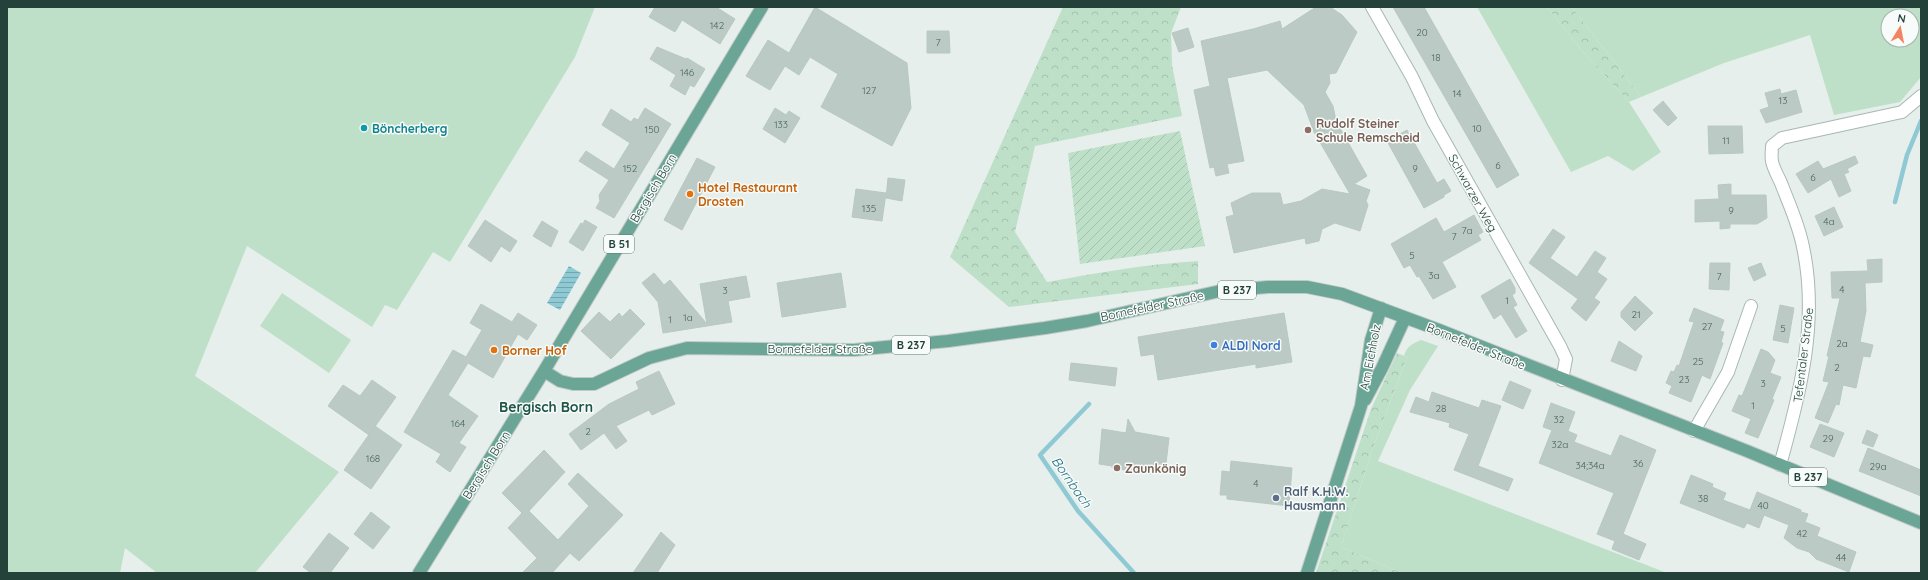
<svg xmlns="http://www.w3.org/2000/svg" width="1928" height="580" font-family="Quicksand,sans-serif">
  <defs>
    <pattern id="forest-crowns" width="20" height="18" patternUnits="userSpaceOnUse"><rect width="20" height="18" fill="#bfe0c8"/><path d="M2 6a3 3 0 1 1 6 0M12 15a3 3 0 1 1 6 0" fill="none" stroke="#a4c1ad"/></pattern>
    <pattern id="garden-furrows" width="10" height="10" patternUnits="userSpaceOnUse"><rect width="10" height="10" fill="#bfe0c8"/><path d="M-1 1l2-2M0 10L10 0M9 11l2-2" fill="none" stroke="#a4c1ad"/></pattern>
    <pattern id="water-rules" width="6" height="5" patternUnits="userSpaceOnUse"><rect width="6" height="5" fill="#8ec9d4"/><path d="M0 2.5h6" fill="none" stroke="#74a5ad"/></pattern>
  </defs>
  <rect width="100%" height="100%" fill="#e6efeb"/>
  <path fill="#bfe0c8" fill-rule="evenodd" d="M7,7H595L575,57L450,262L433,252L397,310L385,305L372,327L247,246L195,376L339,472L255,573H157L125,548L120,573H7Z
    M1477,7H1547L1584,53L1629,102L1661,152L1633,171L1608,156L1571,172Z
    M1572,7H1921V77L1900,102L1834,115L1810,35L1724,63L1641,97ZM1888,16H1912V40H1888Z
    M282,293L351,340L329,373L260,326Z
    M1421,340L1438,346L1410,390L1378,461L1667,573H1402L1341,547L1373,448L1407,357L1404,356C1407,346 1412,344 1421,340Z"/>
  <path fill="url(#forest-crowns)" d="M1063,7H1181L1171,33L1172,65L1182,116L1035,146L1015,232L1047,282C1097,273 1147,264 1198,261V284L1009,307L950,257Z
    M1547,7H1572L1641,97L1629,102L1584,53Z
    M1397,353L1407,357L1373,448L1341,547L1402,573H1316L1371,409Z"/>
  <path fill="url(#garden-furrows)" d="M1180,131L1205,246L1080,264L1068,153Z"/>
  <path fill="url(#water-rules)" d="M569,266L581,273L560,310L547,303Z"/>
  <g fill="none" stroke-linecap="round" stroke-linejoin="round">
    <path stroke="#8ec9d4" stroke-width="4.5" d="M1895,202L1907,155L1921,121
      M1089,404L1040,455L1078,511L1134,573"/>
  </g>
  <path fill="#bbcac4" stroke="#b8c9c2" d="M655,7H716L735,19L720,44L682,20L675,32L649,17Z
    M815,7L907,63L911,108L892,146L821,107L838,74L810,57L799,75L785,66L770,90L746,76L768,40L789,53Z
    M1316,7H1330L1342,15L1357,32L1336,73L1329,74L1330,83L1325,92L1333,106L1336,121L1367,176L1354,184L1370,190L1366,201L1368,205L1360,231L1335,223L1322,229L1319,241L1306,244L1305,238L1234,253L1226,217L1234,215L1231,203L1252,193H1280L1283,205L1301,201L1322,189L1350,194L1314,132L1304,105L1267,70L1227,78L1244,161L1227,164L1229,173L1216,176L1214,167L1210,168L1194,90L1210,86L1201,41L1253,29L1280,21L1282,29Z
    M1393,7H1424L1519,175L1497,188Z
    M1188,28L1194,47L1179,52L1172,33Z
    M927,31H949L950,53H927Z
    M657,47L686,59L687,58L705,69L694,87L690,85L685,95L670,86L676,75L650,59Z
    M1780,89L1781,94L1796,90L1802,112L1766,123L1760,110L1769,107L1765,93Z
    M1663,101L1677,118L1668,126L1653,110Z
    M645,108L671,124L614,218L596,208L600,201L599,195L609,180L579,161L586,151L614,169L630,143L602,125L611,109L631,122L634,118L638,120Z
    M775,108L786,115L789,111L800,118L785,143L763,129Z
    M1708,126H1742L1743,153L1709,154Z
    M1407,130L1437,183L1444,179L1451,191L1444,195V197L1424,208L1387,141Z
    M1855,156L1858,163L1847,169L1849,172L1844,174L1851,191L1839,197L1831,179L1808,193L1796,174L1818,161L1823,169Z
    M697,158L715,167L682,230L664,220Z
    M888,178L905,180L902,201L886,198Z
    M1731,184V195H1766L1767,218L1757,224H1730V222V228L1720,229V221L1695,222V200L1719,199L1718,185Z
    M856,189L886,193L882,221L852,217Z
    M1834,207L1843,227L1824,236L1815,216Z
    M1474,215L1483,232L1478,235L1481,240L1442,262L1456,287L1433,299L1419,276L1417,277L1410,265L1404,268L1391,244L1436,218L1444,232Z
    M485,220L517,241L510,252L501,246L491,262L468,246Z
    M585,220L597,227L583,251L569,242L581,223L583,224Z
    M542,221L558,231L551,247L533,236Z
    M1553,229L1565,237L1550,258L1577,277L1595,251L1606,258L1597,272L1607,279L1594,298L1600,302L1586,321L1571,308L1578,299L1529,263Z
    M1882,259V282L1865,283L1866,311L1860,342L1873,345L1870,357L1863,356L1856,388L1843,385L1839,405L1836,404L1828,423L1815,418L1829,382L1823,381L1829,356H1827L1840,298H1832L1831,272L1868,271L1867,260Z
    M1710,263H1730L1729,290L1709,289Z
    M1761,263L1766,275L1754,281L1748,268Z
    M654,273L664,285L670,280L707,324L700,284L746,276L750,297L728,301L732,322L663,333L658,302L642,283Z
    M841,273L846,307L782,317L777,283Z
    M1510,279L1515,288V293L1512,295L1517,305L1513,307L1527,331L1516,338L1501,314L1494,319L1481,296Z
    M1635,296L1653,313L1635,331L1621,317V312Z
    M481,304L512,322L518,313L537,325L527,340L518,334L493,378L468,363L448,395L478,416L459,443L466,447L450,472L436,462L441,454L404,432L453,350L466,357L482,330L470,323Z
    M1780,305L1794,308L1788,343L1773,340Z
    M1694,308L1724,320L1720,331L1724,332L1721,342L1723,343L1710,379L1702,375L1691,402L1669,393L1672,386L1666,383L1671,371L1674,372L1677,365L1679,366L1694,322L1689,321Z
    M630,309L645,324L611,359L581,331L599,312L610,322L619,313L622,317Z
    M1284,313L1292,362L1256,368V364L1158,380L1154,354L1141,356L1138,337Z
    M1619,341L1642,356L1636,371L1611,361Z
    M1761,349L1768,352L1775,360L1770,373L1781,377L1772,399L1774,400L1758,438L1745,433L1751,419L1732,411L1739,395L1742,396L1745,389Z
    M1071,363L1117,368L1115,386L1069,380Z
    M659,371L675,404L652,415L649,410L616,426L627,441L616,449L604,433L581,450L569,434L609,404L639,389L636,382Z
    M372,380L396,397L369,435L328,406L343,385L360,396Z
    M1510,381L1531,390L1523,409L1502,400Z
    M1432,392L1479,408L1482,400L1501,406L1478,466L1513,479L1508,491L1454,470L1469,434L1449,427L1450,423L1410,412L1416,397L1429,402Z
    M1551,403L1575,412L1568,431L1577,435L1574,442L1611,456L1620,435L1656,450L1623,534L1646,544L1639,560L1612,549L1615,541L1597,534L1614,493L1539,463L1552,430L1543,427Z
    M1128,419L1135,432L1169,438L1165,472L1152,470L1151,474L1112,468V466L1099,464L1102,429L1126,433Z
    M1820,424L1844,433L1834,457L1810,447Z
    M375,426L402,445L371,489L344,470Z
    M1867,430L1878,435L1873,447L1862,443Z
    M1868,448L1921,470V496L1859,471Z
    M544,450L565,472L529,511L558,540L589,506L568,484L578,473L623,515L579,561L570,553L552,573H522L537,558L508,528L522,513L502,493Z
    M1231,461L1292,468L1289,506L1227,499V495H1220L1222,471L1230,472Z
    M1691,475L1713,484L1712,487L1726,493L1723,500L1750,510L1757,492L1801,510V512L1808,514L1805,522L1820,528L1817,536L1856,552L1849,572L1816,559L1809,552L1797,548L1784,538L1789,525L1764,515L1759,528L1747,523L1744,528L1680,503Z
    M371,512L390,527L373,549L354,534Z
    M661,532L675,545L657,573H633Z
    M329,533L349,548L330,573H311L303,567Z"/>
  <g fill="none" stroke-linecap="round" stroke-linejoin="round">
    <defs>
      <path id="minor" d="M1372,7L1412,77L1433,121L1560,346L1566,359L1562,380
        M1694,431L1728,372L1751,306
        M1780,465C1800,394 1819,321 1803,247C1799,225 1789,204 1781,183C1778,176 1773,168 1772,161C1771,156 1772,150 1772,146L1782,138L1902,112L1921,96"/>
      <path id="major" d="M544,371L560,381L573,384H594L649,358L687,348L854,350L948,341L1045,328L1087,321L1220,291L1268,287H1307L1342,294L1439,330L1747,451L1921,523
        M1365,400L1382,368L1405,318
        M419,573L544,371L762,7
        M1307,573L1361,406L1371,340L1381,308"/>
    </defs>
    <use href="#minor" stroke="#a8b8b2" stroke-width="14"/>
    <use href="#major" stroke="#c2cac8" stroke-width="14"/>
    <use href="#minor" stroke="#fff" stroke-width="12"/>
    <use href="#major" stroke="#6aa596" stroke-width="12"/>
  </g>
  <circle fill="#0f9aa8" stroke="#f7fbf9" stroke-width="1.5" cx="364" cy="128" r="4"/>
  <g fill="#8d6e63" stroke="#f7fbf9" stroke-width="1.5">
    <circle cx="1308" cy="130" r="4"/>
    <circle cx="1117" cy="468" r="4"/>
  </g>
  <g fill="#e8710a" stroke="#f7fbf9" stroke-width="1.5">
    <circle cx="690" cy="194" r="4"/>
    <circle cx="494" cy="350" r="4"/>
  </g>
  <circle fill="#3f7fe0" stroke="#f7fbf9" stroke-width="1.5" cx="1214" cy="345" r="4"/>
  <circle fill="#5c6f8a" stroke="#f7fbf9" stroke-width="1.5" cx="1276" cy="498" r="4"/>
  <g text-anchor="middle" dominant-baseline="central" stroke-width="3" stroke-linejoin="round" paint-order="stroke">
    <g font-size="10" fill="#4a645c">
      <text x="717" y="25">142</text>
      <text x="1422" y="32">20</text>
      <text x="938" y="42">7</text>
      <text x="1436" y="57">18</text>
      <text x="687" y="72">146</text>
      <text x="869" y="90">127</text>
      <text x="1457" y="93">14</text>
      <text x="1783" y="100">13</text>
      <text x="781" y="124">133</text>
      <text x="1477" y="128">10</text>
      <text x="652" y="129">150</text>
      <text x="1726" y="140">11</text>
      <text x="1498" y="165">6</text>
      <text x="630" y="168">152</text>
      <text x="1415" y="168">9</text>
      <text x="1813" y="177">6</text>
      <text x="869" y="208">135</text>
      <text x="1731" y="210">9</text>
      <text x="1829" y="221">4a</text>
      <text x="1467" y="230">7a</text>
      <text x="1454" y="236">7</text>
      <text x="1412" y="255">5</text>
      <text x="1434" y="275">3a</text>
      <text x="1719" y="276">7</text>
      <text x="1842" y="289">4</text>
      <text x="725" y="290">3</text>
      <text x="1507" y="300">1</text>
      <text x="1636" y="314">21</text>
      <text x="688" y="317">1a</text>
      <text x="670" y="319">1</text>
      <text x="1707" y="326">27</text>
      <text x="1783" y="328">5</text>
      <text x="1842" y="343">2a</text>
      <text x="1698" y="361">25</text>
      <text x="1837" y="367">2</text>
      <text x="1684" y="379">23</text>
      <text x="1763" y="383">3</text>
      <text x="1753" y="405">1</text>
      <text x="1441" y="408">28</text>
      <text x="1559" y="419">32</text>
      <text x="458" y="423">164</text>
      <text x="588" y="431">2</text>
      <text x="1828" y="438">29</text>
      <text x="1560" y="444">32a</text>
      <text x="373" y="458">168</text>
      <text x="1638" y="463">36</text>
      <text x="1590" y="465">34;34a</text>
      <text x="1878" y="466">29a</text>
      <text x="1256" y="483">4</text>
      <text x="1703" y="498">38</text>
      <text x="1763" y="505">40</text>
      <text x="1802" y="533">42</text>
      <text x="1841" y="557">44</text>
    </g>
    <g fill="#f7fbf9" stroke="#637a73" stroke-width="1">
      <rect x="604" y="235" width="30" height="18" rx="3"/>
      <rect x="1218" y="281" width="38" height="18" rx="3"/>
      <rect x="892" y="336" width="38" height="18" rx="3"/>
      <rect x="1789" y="468" width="38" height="18" rx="3"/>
    </g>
    <g font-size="11" font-weight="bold" fill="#24423a">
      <text x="619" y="244">B 51</text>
      <text x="1237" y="290">B 237</text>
      <text x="911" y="345">B 237</text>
      <text x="1808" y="477">B 237</text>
    </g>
    <g font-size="12" font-weight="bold" fill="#785e54" stroke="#f7fbf9" text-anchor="start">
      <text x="1316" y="123">Rudolf Steiner<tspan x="1316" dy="14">Schule Remscheid</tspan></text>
      <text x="1125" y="468">Zaunkönig</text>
    </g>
    <g font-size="12" font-weight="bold" fill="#0d838f" stroke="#f7fbf9" text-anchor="start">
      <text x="372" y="128">Böncherberg</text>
    </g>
    <g font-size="12" font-weight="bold" fill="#c56008" stroke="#f7fbf9" text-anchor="start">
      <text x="698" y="187">Hotel Restaurant<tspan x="698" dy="14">Drosten</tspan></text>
      <text x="502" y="350">Borner Hof</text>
    </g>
    <g font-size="12" fill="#24423a" stroke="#f7fbf9">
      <text transform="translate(653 188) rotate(-59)">Bergisch Born</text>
      <text transform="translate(1473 193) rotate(61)">Schwarzer Weg</text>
      <text transform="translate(1152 306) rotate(-12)">Bornefelder Straße</text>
      <text transform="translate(1476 346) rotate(22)">Bornefelder Straße</text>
      <text x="820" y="348">Bornefelder Straße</text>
      <text transform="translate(1803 355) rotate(-83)">Tefentaler Straße</text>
      <text transform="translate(1370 357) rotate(-79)">Am Eichholz</text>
      <text transform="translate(486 465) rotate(-58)">Bergisch Born</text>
    </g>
    <g font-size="12" font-weight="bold" fill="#366cbe" stroke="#f7fbf9" text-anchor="start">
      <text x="1222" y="345">ALDI Nord</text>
    </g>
    <g font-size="12" font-weight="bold" fill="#4e5e75" stroke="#f7fbf9" text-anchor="start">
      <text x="1284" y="491">Ralf K.H.W.<tspan x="1284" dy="14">Hausmann</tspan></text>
    </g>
    <g font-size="13" font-style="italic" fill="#1c6f80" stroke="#f7fbf9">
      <text transform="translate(1072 482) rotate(55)">Bornbach</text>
    </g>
    <g font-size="14" font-weight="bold" fill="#1f5548" stroke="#f7fbf9">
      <text x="546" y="407">Bergisch Born</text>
    </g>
  </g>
  <rect width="1928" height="580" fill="none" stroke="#24423a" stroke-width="16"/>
  <g transform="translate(1900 28) rotate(10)"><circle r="19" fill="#f7fbf9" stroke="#a3b1ad"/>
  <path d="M0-3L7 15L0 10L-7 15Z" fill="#f4845f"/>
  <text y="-6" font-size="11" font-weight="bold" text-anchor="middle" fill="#24423a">N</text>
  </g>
</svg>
